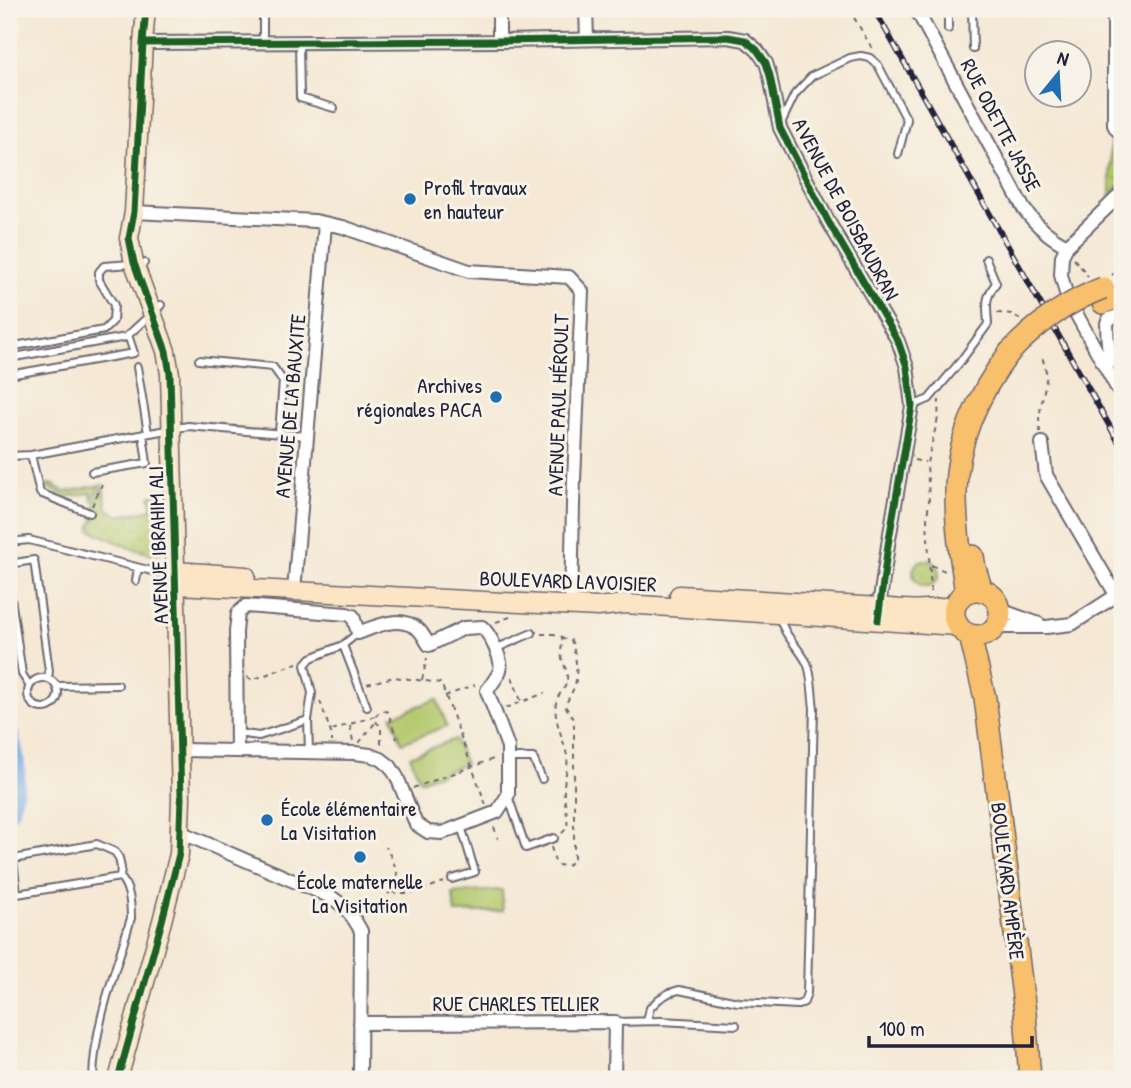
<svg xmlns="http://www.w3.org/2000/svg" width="1131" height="1088" font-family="'Patrick Hand',sans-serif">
  <defs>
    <pattern id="grass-dots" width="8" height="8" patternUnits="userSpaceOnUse" patternTransform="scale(1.75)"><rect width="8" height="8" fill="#b3c86c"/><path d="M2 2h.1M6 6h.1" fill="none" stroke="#9aac5e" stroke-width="1.8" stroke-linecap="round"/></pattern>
    <pattern id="park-crowns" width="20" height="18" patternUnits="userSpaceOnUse" patternTransform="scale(1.75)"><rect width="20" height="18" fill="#b3c86c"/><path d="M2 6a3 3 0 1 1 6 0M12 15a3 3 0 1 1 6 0" fill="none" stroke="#9aac5e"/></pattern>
  </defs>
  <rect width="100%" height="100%" fill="#f7f3e8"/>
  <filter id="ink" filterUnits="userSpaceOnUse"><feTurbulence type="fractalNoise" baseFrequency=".0143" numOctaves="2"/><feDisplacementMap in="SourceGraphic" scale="14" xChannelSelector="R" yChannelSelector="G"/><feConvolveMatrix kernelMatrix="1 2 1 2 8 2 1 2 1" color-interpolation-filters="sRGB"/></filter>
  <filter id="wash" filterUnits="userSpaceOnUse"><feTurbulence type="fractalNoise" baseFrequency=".00686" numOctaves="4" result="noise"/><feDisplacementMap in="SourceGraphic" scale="28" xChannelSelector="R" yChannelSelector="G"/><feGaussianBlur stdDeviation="1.57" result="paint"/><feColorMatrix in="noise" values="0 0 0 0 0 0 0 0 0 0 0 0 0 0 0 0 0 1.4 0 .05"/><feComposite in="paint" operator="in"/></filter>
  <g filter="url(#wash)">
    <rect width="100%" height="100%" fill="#f5e8d4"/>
    <path fill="url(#grass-dots)" stroke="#6a7554" stroke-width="2" d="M1111,130L1122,136V183L1110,196Z
      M52,484L65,492L100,485L92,500L91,493L66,497L43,485Z
      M103,486L107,508L119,516L153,509L150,496L159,494L165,544C164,551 160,553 154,555L128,547L90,530L93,520H95V502Z"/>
    <path fill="url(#park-crowns)" stroke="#6a7554" stroke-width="2" d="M913 573a13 13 0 1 1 26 0a13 13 0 1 1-26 0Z"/>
    <path fill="#b3c86c" stroke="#6a7554" stroke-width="2" d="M437,699L447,726L402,743L392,716Z
      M455,739L465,764L420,781L410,756Z
      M502,890L503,911L455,913L453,893Z"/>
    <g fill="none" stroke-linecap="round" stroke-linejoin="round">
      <path stroke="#7dace7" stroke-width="19" d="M9,734C18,763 18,781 9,810"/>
    </g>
  </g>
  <g filter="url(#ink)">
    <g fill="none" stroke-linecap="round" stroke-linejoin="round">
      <defs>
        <path id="lane" d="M948,9V29
          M972,9L973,49
          M263,43V9
          M299,43L300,98L334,108
          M782,121L795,94L812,76L850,58L861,56L870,58L878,65L907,120L898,154
          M9,347L104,330L113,321L114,305L99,280V272L104,266L144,263
          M9,358L126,337L161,305
          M199,360L273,367L283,381L279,433
          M137,367L148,433
          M9,375L134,353L128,335
          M912,406L929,399L960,362L988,324C987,305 984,299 996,283L986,259
          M9,456L31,455
          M92,472L147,463L143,434
          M90,513L40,493L31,455L188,426L307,436
          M9,542L29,540L148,570L174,575
          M9,564L34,560L49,671L48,679
          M136,581L138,568
          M9,584L22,674L29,685
          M343,645L367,707
          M495,649L532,633
          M28 693a15 15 0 1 1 30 0a15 15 0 1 1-30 0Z
          M56,686L118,685
          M308,720L309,752
          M237,733L259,736L308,720L312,693L305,665L311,658L343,645L358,633
          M509,758H533L542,779
          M508,796L526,848L554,838
          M452,879L475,872L461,826
          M647,1021L650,1008L659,999L669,993L679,990L738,1002L798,1005L804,1002L807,993L814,708C812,695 812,674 807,663C798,646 783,635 779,615
          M615,1022L661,1021L736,1025
          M93,1079C94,1024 116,970 131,918C131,904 130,887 120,877L121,868L119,858L115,852L97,844L13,859L17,894L120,877"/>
        <path id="street" d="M499,9V41
          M586,9L587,39
          M916,9L1024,209C1036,225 1049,237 1067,246
          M1114,9V125L1117,130L1122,132
          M143,43L499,41L728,37L745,40L757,50L766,63L770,76L780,128L828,221L898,341L907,367L912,406L888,545L878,613
          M1122,193L1067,246L1062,256L1061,275L1067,297L1122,397
          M134,212L315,221L343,227L469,271L569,277L582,291L573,504L571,606
          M1122,315L1109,319L1107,323C1108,337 1105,361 1122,364
          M1042,443L1046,475L1122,605
          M294,591L325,224
          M1000,610L1039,624
          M995,627H1046L1072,624L1117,595
          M181,750L355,753L370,755L381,759L390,766L397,777L416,824L428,832L442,833L497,812L508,795V747L487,691C491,684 498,677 500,670C503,660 490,634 482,627L464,628L429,645C426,641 423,634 419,630C400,614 377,626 358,633L353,616L347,614L246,606L238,613L236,632L237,751
          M180,832L331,897C345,906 353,916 361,931L360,1079
          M360,1023L615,1022L614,1079"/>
        <path id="secondary" d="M176,571L246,576
          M177,585L598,607L625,604L957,626
          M679,595L879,607C906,610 928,611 955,605
          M118,1079L162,921L179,854L181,798L170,374L166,351L134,263L129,238L134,212L143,43L146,9"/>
        <path id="primary" d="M1103,303L1122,296
          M973,556L975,568L982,591
          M954 613a23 23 0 1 1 46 0a23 23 0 1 1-46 0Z
          M966,593C961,561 956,528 956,496C955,444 978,394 1009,353
          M970,636L985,698L1025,1012L1030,1079"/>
      </defs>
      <use href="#lane" stroke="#6c6771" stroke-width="10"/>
      <use href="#street" stroke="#6c6771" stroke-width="16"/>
      <use href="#secondary" stroke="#6c6771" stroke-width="21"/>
      <use href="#primary" stroke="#6c6771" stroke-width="24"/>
      <path stroke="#6c6771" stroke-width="2" stroke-dasharray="5 5" stroke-linecap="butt" d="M849,9L873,50
        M1074,259L1086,273L1088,277
        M1112,275L1122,268
        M997,313L1014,314L1020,320
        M1040,432L1039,417L1047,375L1042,356
        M914,460L925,462
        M92,506L102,484
        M931,565L945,571
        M931,592L927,519L929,501L927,463L938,418L939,400
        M496,622L510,617
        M541,634H554L562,637C563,643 561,647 561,653C562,664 570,672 566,684C564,691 557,695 556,703C553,720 564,739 567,756C569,767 564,777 564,788C563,799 569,817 567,826C566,830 563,832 561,834
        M247,677L252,680L297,663
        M512,677L521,701
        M422,680L427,658
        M367,684L394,677L441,683L486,805
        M445,696L475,685
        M320,701L332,736V742
        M506,708L545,693
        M350,726L353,741
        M332,730L375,716L373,712
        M359,743L375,723
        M381,744V726L377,723L375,719C377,712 381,709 388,712L397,739
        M413,788L496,758
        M494,827L498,839
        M551,847L556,865L567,866L574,859V719L565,706C568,699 572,693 575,685C578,673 576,653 571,640L563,639
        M392,892C411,896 427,888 444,882
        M364,912C377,903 398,892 397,874C396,866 390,855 386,847"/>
      <use href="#lane" stroke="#fff" stroke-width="6"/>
      <use href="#street" stroke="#fff" stroke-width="12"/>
      <use href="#secondary" stroke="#fce5c4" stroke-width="18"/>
      <use href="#primary" stroke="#f8bf6c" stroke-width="21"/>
      <defs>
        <path id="rail" d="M874,9L1122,448"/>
      </defs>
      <use href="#rail" stroke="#22223b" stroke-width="6"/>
      <use href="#rail" stroke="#f7f3e8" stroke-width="3.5" stroke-dasharray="10" stroke-linecap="butt"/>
      <defs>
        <path id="primary-bridge" d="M1009,353C1036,324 1067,302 1103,288"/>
      </defs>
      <use href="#primary-bridge" stroke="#6c6771" stroke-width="24" stroke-linecap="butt"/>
      <use href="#primary-bridge" stroke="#f8bf6c" stroke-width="21"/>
      <defs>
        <path id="cycleway" d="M143,43L499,41L728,37L745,40L757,50L766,63L770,76L780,128L828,221L898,341L907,367L912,406L888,545L878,620
          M118,1079L162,921L179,854L181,798L170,374L166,351L134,263L129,238L134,212L143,43L146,9"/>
      </defs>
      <use href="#cycleway" stroke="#f7f3e8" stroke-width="11"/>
      <use href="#cycleway" stroke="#1b5e20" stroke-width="7"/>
    </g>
  </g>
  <g fill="#1f6fb2" stroke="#f7f3e8" stroke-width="2.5">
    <circle cx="410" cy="199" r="7"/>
    <circle cx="496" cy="397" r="7"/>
    <circle cx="267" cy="820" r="7"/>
    <circle cx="360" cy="857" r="7"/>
  </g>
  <g text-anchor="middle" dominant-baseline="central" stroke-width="6" stroke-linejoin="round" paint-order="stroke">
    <g font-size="21" fill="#22223b" stroke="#f7f3e8">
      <text transform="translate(1001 125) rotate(62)">RUE ODETTE JASSE</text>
      <text transform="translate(846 209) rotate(62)">AVENUE DE BOISBAUDRAN</text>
      <text transform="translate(558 405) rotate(-88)">AVENUE PAUL HÉROULT</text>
      <text transform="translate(290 406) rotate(-85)">AVENUE DE LA BAUXITE</text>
      <text transform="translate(158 545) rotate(-92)">AVENUE IBRAHIM ALI</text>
      <text transform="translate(568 581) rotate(2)">BOULEVARD LAVOISIER</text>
      <text transform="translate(1008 881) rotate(83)">BOULEVARD AMPÈRE</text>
      <text x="516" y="1003">RUE CHARLES TELLIER</text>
    </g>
    <g font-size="21" fill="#22223b" stroke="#f7f3e8" text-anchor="start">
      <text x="424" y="187">Profil travaux<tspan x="424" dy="24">en hauteur</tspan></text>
      <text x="482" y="385" text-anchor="end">Archives<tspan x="482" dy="24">régionales PACA</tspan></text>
      <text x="281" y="808">École élémentaire<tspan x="281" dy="24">La Visitation</tspan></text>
      <text x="360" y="881" text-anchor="middle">École maternelle<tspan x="360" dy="24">La Visitation</tspan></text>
    </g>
  </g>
  <rect width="1131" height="1088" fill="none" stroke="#f7f3e8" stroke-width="35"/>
  <g transform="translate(1058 74) rotate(18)"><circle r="33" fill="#f7f3e8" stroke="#a29fa3" stroke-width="2"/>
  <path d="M0-5L12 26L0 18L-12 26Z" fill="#1f6fb2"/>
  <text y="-10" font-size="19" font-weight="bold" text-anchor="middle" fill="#22223b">N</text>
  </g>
  <path d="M869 1036v10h163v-10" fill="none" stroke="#22223b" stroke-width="3.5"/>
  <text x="879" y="1036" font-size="21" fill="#22223b" stroke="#f7f3e8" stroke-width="5" paint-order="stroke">100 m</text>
</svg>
